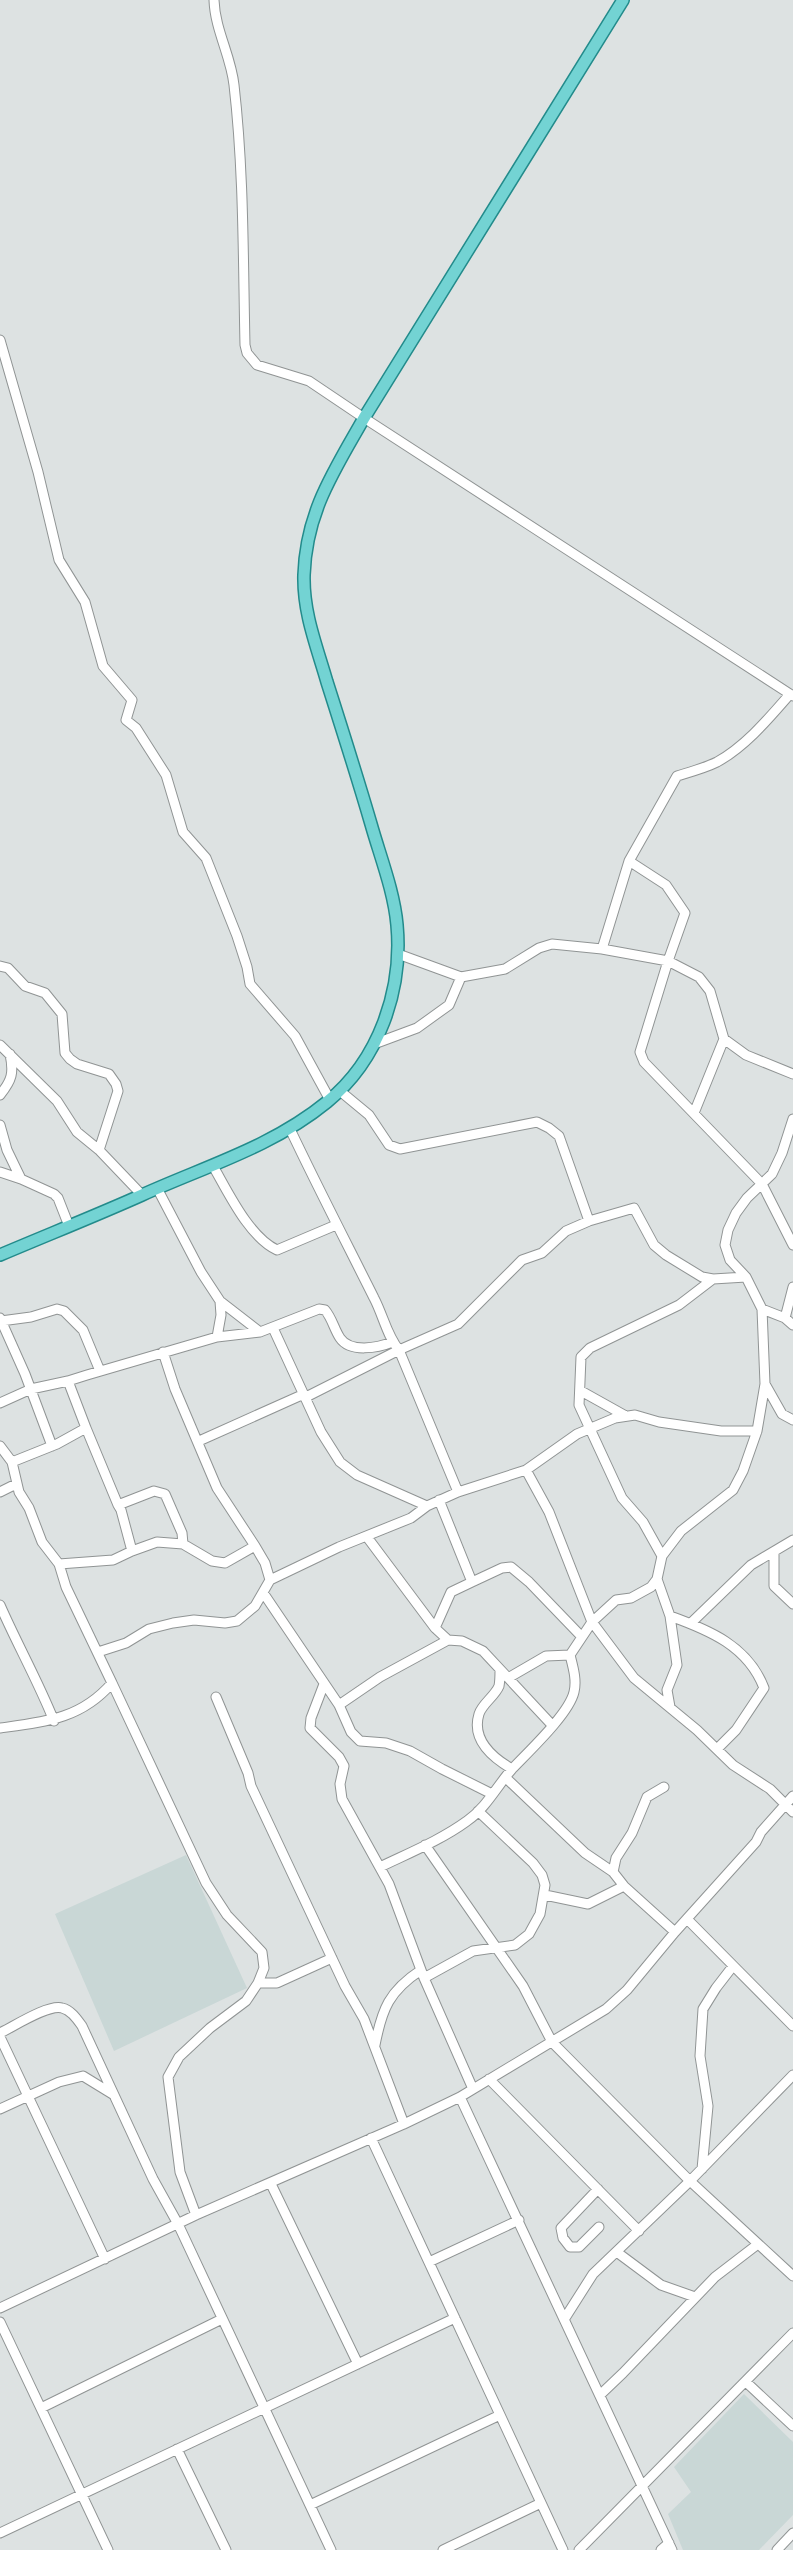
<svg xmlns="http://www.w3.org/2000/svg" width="793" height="2550" font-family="'Sofia Sans Condensed',sans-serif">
  <rect width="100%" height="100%" fill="#dde2e2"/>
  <path fill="#c9d7d6" d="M186,1855L247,1988L114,2051L55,1914Z
    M744,2394L793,2442V2515L759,2550H683L668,2514L691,2492L674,2467Z"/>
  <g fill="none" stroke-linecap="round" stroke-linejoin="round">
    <defs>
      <path id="minor" d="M214,0C215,30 231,56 234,85C244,172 243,258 245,345L247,353L257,365L309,381L364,418L793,696
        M0,340L38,472L59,560L85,602L103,666L132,700L126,720L136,728L166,775L183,832L206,858L237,936L247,967L250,984L295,1036L330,1100
        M629,861L666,885L685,913L668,961L699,977L710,991L724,1039L746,1055L793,1074
        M602,949L668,961L640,1052L644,1062L762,1184L793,1245
        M398,954L461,977
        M0,966L8,968L25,986L45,993L62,1014L65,1053L70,1059L77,1064L109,1074L116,1084L118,1091L99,1150
        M374,1044L417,1028L449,1005L461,977L505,969L539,948L552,944L602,949L629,861L677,776C690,772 705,768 717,762C746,746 769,718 790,694
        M0,1045L57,1101L77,1132L99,1150L142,1195
        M340,1091L369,1115L389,1145L400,1149L537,1122L549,1128L559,1136L589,1221
        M0,1095C12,1080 14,1073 10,1054
        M694,1113L724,1039
        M0,1125L7,1150L21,1179
        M290,1129C317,1186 346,1242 374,1298C383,1315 387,1336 399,1350L458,1492
        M213,1166C228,1192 249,1237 277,1250L336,1225
        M0,1172L21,1179L54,1194L58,1198L69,1226
        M157,1188L201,1272L220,1301L221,1315L217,1337
        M220,1301L260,1332
        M762,1309L785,1318L793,1325
        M0,1318L25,1374L52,1446
        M785,1318L793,1287
        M1,1321L31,1317L57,1309L64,1311L83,1330L100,1371
        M273,1328L321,1432L340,1462L357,1475L427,1506
        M163,1352L175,1389L217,1488L255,1546L265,1563L270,1580
        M765,1384L782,1414L793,1420
        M581,1391L624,1415
        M306,1397L399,1350L458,1324L522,1260L542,1253L566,1231L589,1221L634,1208L654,1245L666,1255L702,1277L713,1279L746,1277
        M0,1403L31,1389L68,1381
        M86,1428L118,1505L154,1491L165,1494L182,1533L183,1544
        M199,1441L304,1394
        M0,1446L12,1462L19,1492L29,1508L42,1542L59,1564L66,1587L112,1683
        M12,1462L57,1444L86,1428L68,1381L87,1375L217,1337L260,1332L319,1309L325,1310C332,1318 334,1329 340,1338C350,1353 378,1348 392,1342
        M526,1470L549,1512L592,1622L634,1678L697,1730L733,1765L770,1789L793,1812
        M0,1492L16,1484
        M439,1500L472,1582L451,1592L435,1628L448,1640L462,1641L483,1651L552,1725
        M367,1537L435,1628
        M132,1551L157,1542L183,1544L212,1561L225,1563L255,1546
        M774,1552V1586L793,1604
        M662,1556L643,1522L622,1498L579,1405L581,1357L590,1348L679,1305L713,1279
        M59,1564L113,1560L132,1551L121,1510L118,1505
        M657,1579L670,1616L677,1665L667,1690L670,1707
        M472,1582L502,1568L511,1567L529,1582L581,1636
        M264,1594L339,1705L351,1732L360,1741L386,1743L410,1751L442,1769L492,1794
        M0,1605C17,1644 38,1681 54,1721
        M670,1616C709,1630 748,1646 764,1688L736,1730L717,1749
        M691,1623L751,1565L793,1540
        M98,1652L126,1643L149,1629L173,1623L194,1620L225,1623L237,1621L255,1606L270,1580L339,1547L411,1518L427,1506L458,1492L526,1470L577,1434L615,1418L635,1415L659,1422L721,1431H757
        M500,1670C500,1675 500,1681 499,1686C495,1696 482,1704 479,1714C471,1740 493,1758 512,1769
        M508,1678L546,1656L570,1655
        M324,1684L311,1718L310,1728L339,1757L344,1766L340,1784L342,1799L389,1884L424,1978L473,2089
        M216,1697L248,1773L251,1786L345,1986L364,2019L404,2124
        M339,1705L380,1677L448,1640
        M0,1728C45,1722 81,1719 112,1683L206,1883L227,1915L262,1952L264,1968L258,1983L246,2001L210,2028L179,2057L168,2077L180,2172L196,2215
        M506,1778L585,1853L613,1872L624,1886L675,1932
        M425,1845L523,1986L552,2042L690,2181L793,2276
        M380,1867C409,1853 441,1840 467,1821C486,1808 497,1786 512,1769C528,1752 569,1714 574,1692C577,1680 573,1667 570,1655L592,1622L616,1600L631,1598L651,1587L657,1579L662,1556L681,1531L733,1490L743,1471L757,1431L765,1384L762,1309L746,1277L730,1260L725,1245L728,1230L736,1213L747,1198L772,1174L782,1153L793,1119
        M613,1872L616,1858L632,1833L647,1797L664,1787
        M545,1895L588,1904L624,1886
        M687,1919L793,2026
        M424,1978L473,1951L515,1945L529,1934L540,1914L545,1885L542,1875L533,1863L478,1811
        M258,1983H277L332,1958
        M0,2033C13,2027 48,2004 62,2008C71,2010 77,2019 82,2026L153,2179L178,2224L331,2550
        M0,2037L105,2259
        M375,2045C382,2009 389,1991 421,1970
        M489,2079L639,2231
        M460,2097L672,2550
        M0,2109L59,2082L83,2076L114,2095
        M371,2138L563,2550
        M702,2169L708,2106L700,2056L703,2009L716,1988L733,1966
        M271,2184L358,2364
        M598,2189L561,2228L563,2238L570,2247H579L599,2227
        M618,2253L661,2285L695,2297
        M429,2262L519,2220
        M0,2308L196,2215L404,2124L460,2097L606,2009L627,1990L675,1932L756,1842L761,1832L793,1796
        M565,2318L593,2274L690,2181L793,2075
        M0,2322L108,2550
        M746,2382L793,2426
        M601,2394L623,2373L715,2277L758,2244
        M41,2408L222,2319
        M177,2449L226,2550
        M310,2505L500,2415
        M0,2533L455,2318
        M443,2550L541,2503
        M579,2550L793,2333
        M661,2550L669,2543
        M777,2550L793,2533"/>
      <path id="major" d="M0,1255C47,1235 95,1216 142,1195C206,1166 272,1147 327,1102C379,1060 403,990 397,925C394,891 380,856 371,824C357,776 342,729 327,682C317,647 303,613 304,575C306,512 334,471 364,418L623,0"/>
    </defs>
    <use href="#minor" stroke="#909494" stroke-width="11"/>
    <use href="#major" stroke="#238b8b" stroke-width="14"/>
    <use href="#minor" stroke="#fff" stroke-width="9"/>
    <use href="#major" stroke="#73d3d3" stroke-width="11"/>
  </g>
</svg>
